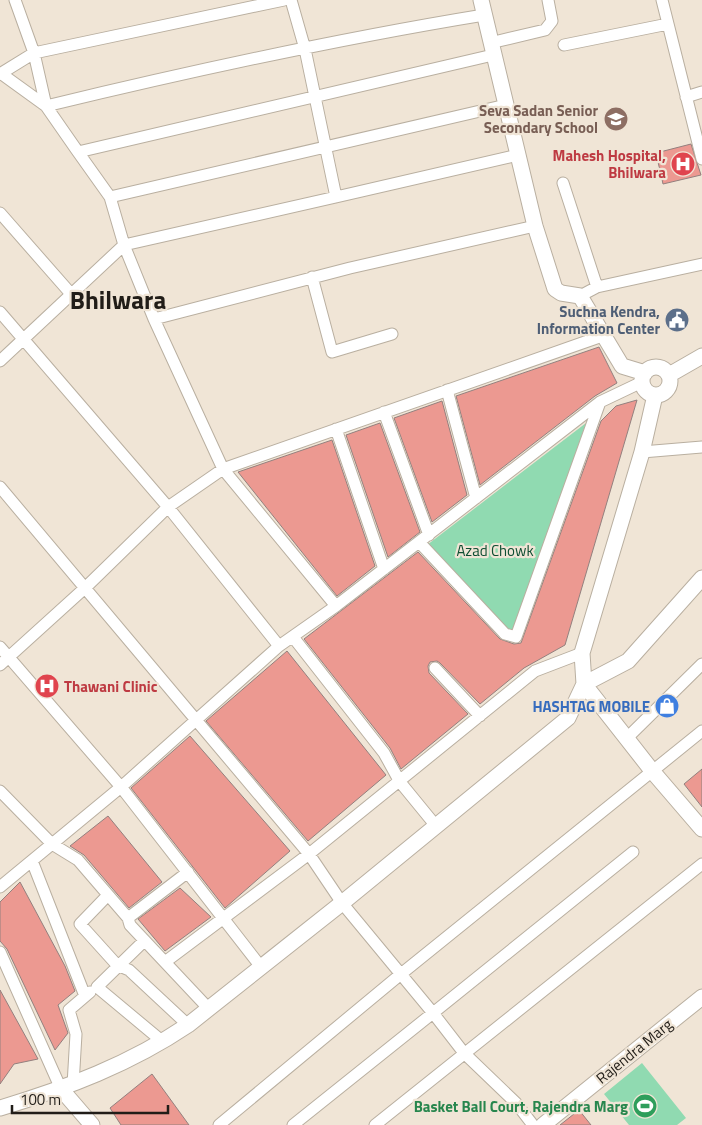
<svg xmlns="http://www.w3.org/2000/svg" width="702" height="1125" font-family="'Titillium Web',sans-serif">
  <rect width="100%" height="100%" fill="#f0e5d6"/>
  <path fill="#90dab1" d="M586,423L513,634L427,545Z
    M642,1063L686,1118L677,1125H629L604,1094Z"/>
  <path fill="#ec9991" stroke="#93807e" d="M691,144L701,175L663,184L656,153Z
    M599,347L617,383L595,396L480,485L456,396Z
    M637,400L565,645L524,668L480,704L440,663L437,661L430,662L428,666L429,673L468,714L401,769L390,748L304,639L418,552L500,639L514,644L521,643L601,421L616,406Z
    M442,401L467,495L432,522L394,418Z
    M380,423L420,532L388,557L346,435Z
    M332,440L375,566L337,596L238,472Z
    M287,651L386,775L308,841L206,721Z
    M52,676L59,683L49,692L42,684Z
    M190,736L290,851L225,908L131,788Z
    M702,769V807L684,784Z
    M108,816L162,882L129,908L84,855L70,846Z
    M20,882L65,966L75,991L58,1005L68,1033L55,1050L7,949L0,941V902Z
    M180,888L211,917L165,951L138,919Z
    M0,990L38,1059L14,1064L0,1084Z
    M152,1074L189,1125H121L110,1108Z
    M579,1110L591,1125H560Z"/>
  <g fill="none" stroke-linecap="round" stroke-linejoin="round">
    <defs>
      <path id="street" d="M284,0L34,53L46,106L78,152L493,55
        M662,0L702,159
        M490,43L545,30L552,21L548,0
        M564,45L668,24
        M0,74L3,75L46,106C191,71 337,39 484,15
        M0,74L34,53L15,0
        M686,97L702,92
        M78,152L110,197L124,245L154,319L223,469L336,606L279,646
        M563,183L597,287
        M110,197L506,105
        M336,197L518,155
        M0,213L72,295
        M312,277L332,352L392,334
        M580,296L597,287L702,264
        M0,312L168,507L279,646L196,720L0,487
        M154,319L350,268L535,226
        M0,361L124,245L336,197L305,49L291,0
        M447,390L476,498
        M384,412L429,535
        M336,429L384,569
        M642,452L702,447
        M419,542L505,634L516,637L600,402
        M336,606L600,402L642,382
        M293,637L384,753L400,782L436,826
        M0,647L121,787L52,844L0,791
        M0,665L86,587L168,507L223,469L605,335
        M435,668L480,716
        M627,738L702,664
        M32,861L85,996
        M0,887L52,844L78,860L128,918L188,872
        M108,895L80,924L117,965L129,970L188,1025
        M128,918L130,925L209,1009
        M144,941L97,987L163,1042
        M0,952L61,1089
        M165,962L309,854L535,671L582,653
        M261,967L121,787L196,720L309,854L342,903L433,1013L633,852
        M73,1085L76,1034L69,1010L90,992
        M219,1125L401,974L702,731
        M293,1125L433,1013L464,1053L516,1103L533,1125
        M375,1125L702,864"/>
      <path id="secondary" d="M481,0L535,226L555,289L561,293L580,296L622,366L645,373
        M642 381a14 14 0 1 1 28 0a14 14 0 1 1-28 0Z
        M669,375L702,356
        M584,684L653,772L702,829
        M584,684L628,661L702,578
        M61,1089L92,1125
        M0,1108C67,1088 130,1064 188,1025L342,903L568,718L584,684L582,653L642,452L655,395
        M543,1125L702,997"/>
    </defs>
    <use href="#street" stroke="#b9afa0" stroke-width="13"/>
    <use href="#secondary" stroke="#b9afa0" stroke-width="17"/>
    <use href="#street" stroke="#fff" stroke-width="11"/>
    <use href="#secondary" stroke="#fff" stroke-width="15"/>
  </g>
  <defs>
    <symbol id="school-disc" viewBox="-11 -11 22 22"><circle r="9.5" fill="#8d6e63" stroke="#f0e5d6"/><path d="M0-5L7-2L0 1L-7-2ZM-4 1L0 2.5L4 1V4Q0 6-4 4Z" fill="#fff"/></symbol>
    <symbol id="hospital-disc" viewBox="-11 -11 22 22"><circle r="9.5" fill="#e0444e" stroke="#f0e5d6"/><path d="M-5-5h3v3.5h4V-5h3V5h-3V1.5h-4V5h-3Z" fill="#fff"/></symbol>
    <symbol id="civic-disc" viewBox="-11 -11 22 22"><circle r="9.5" fill="#5c6f8a" stroke="#f0e5d6"/><path d="M-.6-6.5H3V-4.5H.6V-3L4-1V1h2V6H-6V1h2V-1L-.6-3ZM-1.2 2.5V6h2.4V2.5Z" fill="#fff"/></symbol>
    <symbol id="shop-disc" viewBox="-11 -11 22 22"><circle r="9.5" fill="#3f7fe0" stroke="#f0e5d6"/><path d="M-5-2.5h2.3a2.7 3.5 0 0 1 5.4 0H5L5.5 6h-11ZM-1.5-2.5h3a1.5 2.3 0 0 0-3 0Z" fill="#fff"/></symbol>
    <symbol id="stadium-disc" viewBox="-11 -11 22 22"><circle r="9.5" fill="#2e9e5b" stroke="#f0e5d6"/><path d="M0-5a6.5 5 0 1 0 0 10a6.5 5 0 1 0 0-10ZM-3.5-1.8h7v3.6h-7Z" fill="#fff"/></symbol>
  </defs>
  <g fill-rule="evenodd">
    <use href="#school-disc" x="602" y="105" width="28" height="28"/>
    <use href="#hospital-disc" x="669" y="150" width="28" height="28"/>
    <use href="#civic-disc" x="663" y="306" width="28" height="28"/>
    <use href="#hospital-disc" x="33" y="672" width="28" height="28"/>
    <use href="#shop-disc" x="653" y="692" width="28" height="28"/>
    <use href="#stadium-disc" x="631" y="1092" width="28" height="28"/>
  </g>
  <g text-anchor="middle" dominant-baseline="central" stroke-width="4.5" stroke-linejoin="round" paint-order="stroke">
    <g font-size="15" font-weight="bold" fill="#785e54" stroke="#f0e5d6" text-anchor="end">
      <text x="598" y="110">Seva Sadan Senior<tspan x="598" dy="17">Secondary School</tspan></text>
    </g>
    <g font-size="15" font-weight="bold" fill="#be3a42" stroke="#f0e5d6" text-anchor="end">
      <text x="666" y="155">Mahesh Hospital,<tspan x="666" dy="17">Bhilwara</tspan></text>
      <text x="64" y="686" text-anchor="start">Thawani Clinic</text>
    </g>
    <g font-size="15" font-weight="bold" fill="#4e5e75" stroke="#f0e5d6" text-anchor="end">
      <text x="660" y="311">Suchna Kendra,<tspan x="660" dy="17">Information Center</tspan></text>
    </g>
    <g font-size="15" fill="#0e4e32" stroke="#f0e5d6">
      <text x="495" y="550">Azad Chowk</text>
    </g>
    <g font-size="15" font-weight="bold" fill="#366cbe" stroke="#f0e5d6" text-anchor="end">
      <text x="650" y="706">HASHTAG MOBILE</text>
    </g>
    <g font-size="15" fill="#211d18" stroke="#f0e5d6">
      <text transform="translate(634 1051) rotate(-39)">Rajendra Marg</text>
    </g>
    <g font-size="15" font-weight="bold" fill="#27864d" stroke="#f0e5d6" text-anchor="end">
      <text x="628" y="1106">Basket Ball Court, Rajendra Marg</text>
    </g>
    <g font-size="25" font-weight="bold" fill="#211d18" stroke="#f0e5d6">
      <text x="118" y="300">Bhilwara</text>
    </g>
  </g>
  <path d="M12 1105v8h156v-8" fill="none" stroke="#211d18" stroke-width="2.5"/>
  <text x="20" y="1105" font-size="15" fill="#211d18" stroke="#f0e5d6" stroke-width="4" paint-order="stroke">100 m</text>
</svg>
